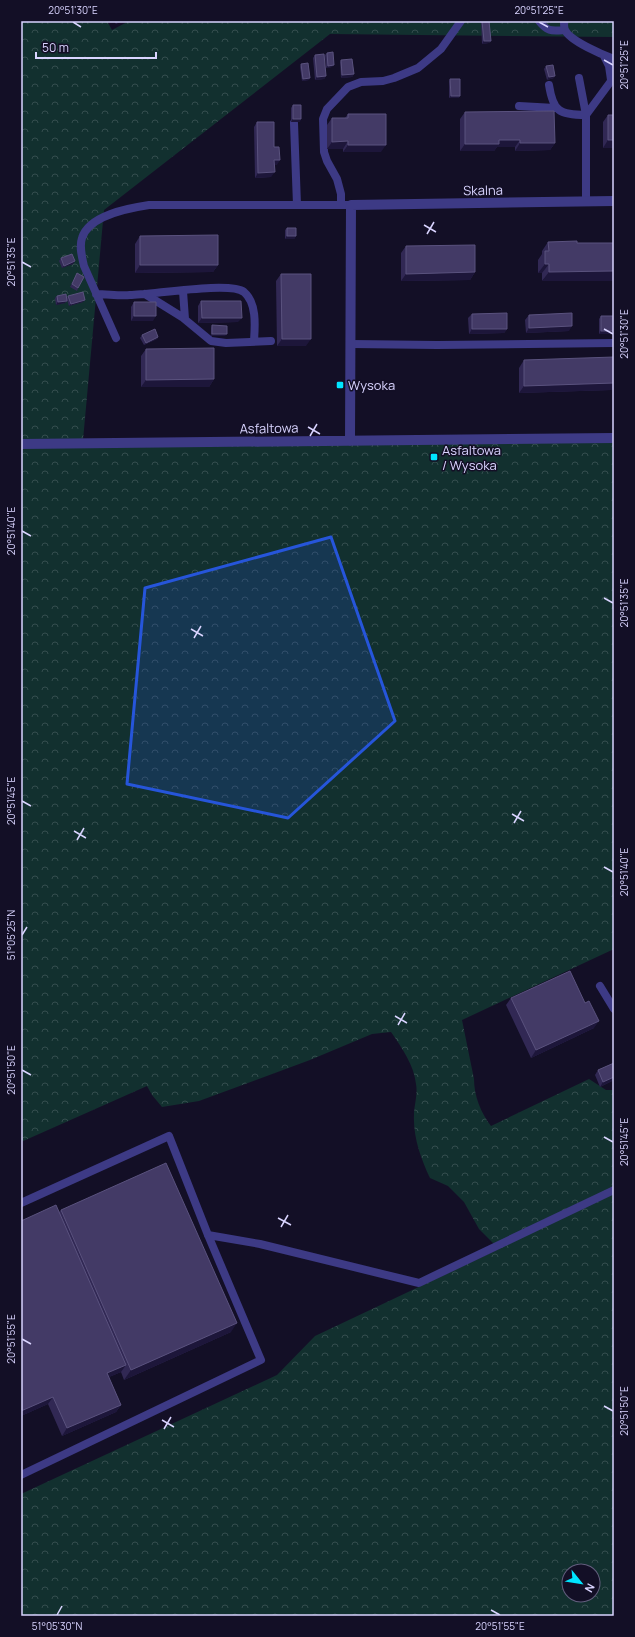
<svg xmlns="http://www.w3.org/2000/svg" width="635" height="1637" font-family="Manrope,sans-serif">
  <defs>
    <pattern id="forest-crowns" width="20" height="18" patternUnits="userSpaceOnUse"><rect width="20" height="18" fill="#12302f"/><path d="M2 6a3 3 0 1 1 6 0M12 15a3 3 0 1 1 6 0" fill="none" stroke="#344d4e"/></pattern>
  </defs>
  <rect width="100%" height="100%" fill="#130f26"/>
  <path fill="url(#forest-crowns)" fill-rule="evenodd" d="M21,21H107L112,30L129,21H614V37L330,34L104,210L83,440L614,435V949L462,1020L474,1079C474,1096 481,1113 491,1126L589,1079L606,1090H614V1616H21V1494L277,1375L315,1336L499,1249L479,1229L464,1202L448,1186L430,1178C421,1159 413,1137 414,1115C414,1106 418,1094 416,1084C414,1065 402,1048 391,1032L372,1034L310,1060L199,1101L162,1107L152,1095L147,1086L21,1142ZM569,1571H593V1595H569Z"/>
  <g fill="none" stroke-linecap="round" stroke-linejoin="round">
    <path stroke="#3d3a85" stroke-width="8" d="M539,21C548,32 551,31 565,30
      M564,21C564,24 564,28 565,30C570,41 603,55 614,59
      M604,56L609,66L611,80
      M549,85C553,111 559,115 586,115L579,78
      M519,106L555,108
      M294,123L297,205
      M586,201V115L614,77
      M341,204V194L337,179L327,161L324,152L323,119L327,109L348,87L361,82L383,81L394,78L418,68L441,49L461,21
      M183,291L185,319
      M96,294C108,294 119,296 130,295C151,295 230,281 244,292C257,303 255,326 254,341
      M145,294L182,317L211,341L226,343L271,341
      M116,338L84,266C82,257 79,247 82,238C89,215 129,208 149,205H351
      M351,344L437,345L614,343
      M600,986L614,1009
      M21,1203L169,1136L208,1235L261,1360L21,1475
      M208,1235L260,1244L419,1283L614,1190"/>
    <path stroke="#3d3a85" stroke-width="10" d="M350,441L351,205L614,201
      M21,444L614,438"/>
  </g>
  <path fill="#312854" d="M114,21H122L116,24Z
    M481,21H489L491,41L489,43L482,44Z
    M327,53L332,67L326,68L325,55Z
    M315,55L326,76L324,79L315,80L313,58Z
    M341,60L354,74L352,77L341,78L340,62Z
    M301,64L309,80L302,81L300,67Z
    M546,66L554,78L547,80L544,69Z
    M450,79L460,96L458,98H449V81Z
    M293,105L300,122H291V108Z
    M465,112L555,143L550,150L515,151V147H497L494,151H460V119Z
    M348,114L381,152H343V149H327V125L332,118H345Z
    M608,115L614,148H603V122Z
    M257,122L274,147L277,165H274L271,177L255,178L254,127Z
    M287,228L296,236L294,239H285V230Z
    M140,236L218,265L213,272L135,273V244Z
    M548,242L577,243L542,281V273H538V260L542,254V251Z
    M406,246L475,272L470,280L401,281V253Z
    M61,258L75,261L73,264L62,268L59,261Z
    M77,273L78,288L77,291L70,287Z
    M281,274L306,346H277L276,281Z
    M57,296L67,298L68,296L83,302L69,306L67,300V301L65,303L56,305L55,298Z
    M201,301L238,322L198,323V306Z
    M134,302L153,321H131V307Z
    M472,314L507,329L504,333L469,334L468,318Z
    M529,315L569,331L526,333L525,320Z
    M601,316L614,331L612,334H599V319Z
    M212,325L225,336H211V328Z
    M142,335L158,337L157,339L144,345L140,338Z
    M146,349L214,379L209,387H141V356Z
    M524,360L614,383V386L611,390L519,393V368Z
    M511,998L594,1028L531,1058L506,1005Z
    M614,1063V1080L600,1087L595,1075L598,1070Z
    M61,1210L231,1332L124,1380L121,1372L109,1377L121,1405L116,1412L62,1436L48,1404L21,1416V1221L59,1212Z"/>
  <path fill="#1d163a" d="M118,21H122L116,24Z
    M484,41H491L489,43L482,44Z
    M334,65L332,67L326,68L328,66Z
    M354,74L352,77L341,78L342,75Z
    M326,76L324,79L315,80L317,77Z
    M555,76L554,78L547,80L549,77Z
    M310,78L309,80L302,81L303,79Z
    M451,96H460L458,98H449Z
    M293,119H301L300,122H291Z
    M499,140H520L515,147H497L494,151H460L465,144Z
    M608,140H614V148H603Z
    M348,141L343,149H327L332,142Z
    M520,143H555L550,150L515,151Z
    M348,145H386L381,152H343Z
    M274,160H280L277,165H271Z
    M275,172L271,177L255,178L258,173Z
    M287,236H296L294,239H285Z
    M75,261L73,264L62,268L64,266Z
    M545,264H549L542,273H538Z
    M140,265H218L213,272L135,273Z
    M614,271V281H542L549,272Z
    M475,272L470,280L401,281L406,274Z
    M85,300L83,302L69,306L71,304Z
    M67,301L65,303L56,305L58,302Z
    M134,316H156L153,321H131Z
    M202,318H242L238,322L198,323Z
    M572,326L569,331L526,333L529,328Z
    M472,329H507L504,333L469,334Z
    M601,331H614L612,334H599Z
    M212,334H227L225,336H211Z
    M158,337L157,339L144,345L146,343Z
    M282,339H311L306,346H277Z
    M214,379L209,387H141L146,380Z
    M614,383V386L611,390L519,393L524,386Z
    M599,1021L594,1028L531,1058L536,1050Z
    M614,1077V1080L600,1087L603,1082Z
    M237,1323L231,1332L124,1380L131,1370Z
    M126,1365L121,1372L102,1380L107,1373Z
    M53,1397L48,1404L21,1416V1411Z
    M121,1405L116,1412L62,1436L67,1428Z"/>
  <path fill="#433a66" stroke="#5a527e" d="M482,21H489L491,41H484Z
    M333,52L334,65L328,66L327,53Z
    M324,54L326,76L317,77L315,55Z
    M352,59L354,74L342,75L341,60Z
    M308,63L310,78L303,79L301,64Z
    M553,65L555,76L549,77L546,66Z
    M450,79H460V96H451Z
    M293,105H301V119H293Z
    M554,111L555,143H520V140H499V144H465V112Z
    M348,114H386V145H348V141L332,142V118H348Z
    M608,115H614V140H608Z
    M257,122H274V147H279L280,160H274L275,172L258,173Z
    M287,228H296V236H287Z
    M218,235V265H140V236Z
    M577,241V243H614V271L549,272V264H545V251H549L548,242Z
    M475,245V272L406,274V246Z
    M72,254L75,261L64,266L61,258Z
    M77,273L84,277L78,288L72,284Z
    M281,274H311V339H282Z
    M83,292L85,300L71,304L68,296Z
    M66,294L67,301L58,302L57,296Z
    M201,301H241L242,318H202Z
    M134,302H156V316H134Z
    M507,313V329H472V314Z
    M572,313V326L529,328V315Z
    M601,316H614V331H601Z
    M212,325L227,326V334H212Z
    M155,329L158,337L146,343L142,335Z
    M214,348V379L146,380V349Z
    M614,357V383L524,386V360Z
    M570,971L585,1003L589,1001L599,1021L536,1050L511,998Z
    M614,1063V1077L603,1082L598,1070Z
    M166,1163L237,1323L131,1370L61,1210Z
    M56,1205L126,1365L107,1373L121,1405L67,1428L53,1397L21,1411V1221Z"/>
  <path fill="#2655da" fill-opacity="0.2" stroke="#2655da" stroke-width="3" stroke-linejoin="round" d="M331,537L395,721L288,818L127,784L145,588Z"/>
  <path fill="none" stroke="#d9d4ff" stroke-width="1.5" d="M73,22L81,27M539,22L548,27M604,60L613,65M424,225L436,232M427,234L434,222M22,262L31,267M604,329L613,334M308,427L320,434M310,436L317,424M22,531L31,536M604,598L613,603M191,629L203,636M194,638L201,626M22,801L31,806M512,814L524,821M514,823L521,811M74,831L86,838M77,840L84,828M604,867L613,872M22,935L27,927M395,1016L407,1023M398,1025L405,1013M22,1070L31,1075M604,1137L613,1142M278,1218L291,1225M281,1227L288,1215M22,1339L31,1344M604,1406L613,1411M162,1420L174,1427M164,1429L171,1417M491,1610L500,1615M57,1615L62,1606"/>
  <g fill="#00e5ff" stroke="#130f26" stroke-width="1.5">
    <rect x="336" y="381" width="8" height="8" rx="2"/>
    <rect x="430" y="453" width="8" height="8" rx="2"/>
  </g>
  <g text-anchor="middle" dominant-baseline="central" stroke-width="3" stroke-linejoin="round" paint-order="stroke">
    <g font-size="13" fill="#d9d4ff" stroke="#130f26">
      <text transform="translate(483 190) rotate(-1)">Skalna</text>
      <text transform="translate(269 428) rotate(-1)">Asfaltowa</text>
    </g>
    <g font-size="13" fill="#d9d4ff" stroke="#130f26" text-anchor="start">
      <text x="348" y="385">Wysoka</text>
      <text x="442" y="450">Asfaltowa<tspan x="442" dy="15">/ Wysoka</tspan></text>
    </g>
  </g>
  <rect width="635" height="1637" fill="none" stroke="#130f26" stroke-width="44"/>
  <g transform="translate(581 1583) rotate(120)"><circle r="19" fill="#130f26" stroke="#625e7d"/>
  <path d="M0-3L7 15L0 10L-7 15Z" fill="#00e5ff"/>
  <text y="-6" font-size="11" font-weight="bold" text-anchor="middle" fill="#d9d4ff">N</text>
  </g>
  <path d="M36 52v6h120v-6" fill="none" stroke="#d9d4ff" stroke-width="2"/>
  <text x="42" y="52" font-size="12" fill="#d9d4ff" stroke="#130f26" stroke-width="3" paint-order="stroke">50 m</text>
  <rect x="22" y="22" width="591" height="1593" fill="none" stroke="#d9d4ff" stroke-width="1.5"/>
  <g font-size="10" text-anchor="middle" fill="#d9d4ff">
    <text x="73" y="14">20°51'30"E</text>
    <text x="539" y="14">20°51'25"E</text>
    <text transform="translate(624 65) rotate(-90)" y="4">20°51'25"E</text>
    <text transform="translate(11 262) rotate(-90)" y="4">20°51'35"E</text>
    <text transform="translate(624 334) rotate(-90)" y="4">20°51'30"E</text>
    <text transform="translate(11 531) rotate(-90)" y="4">20°51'40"E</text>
    <text transform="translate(624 603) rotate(-90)" y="4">20°51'35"E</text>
    <text transform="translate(11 801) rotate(-90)" y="4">20°51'45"E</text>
    <text transform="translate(624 872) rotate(-90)" y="4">20°51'40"E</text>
    <text transform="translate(11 935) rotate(-90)" y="4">51°05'25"N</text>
    <text transform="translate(11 1070) rotate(-90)" y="4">20°51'50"E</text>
    <text transform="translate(624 1142) rotate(-90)" y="4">20°51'45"E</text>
    <text transform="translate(11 1339) rotate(-90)" y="4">20°51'55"E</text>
    <text transform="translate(624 1411) rotate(-90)" y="4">20°51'50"E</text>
    <text x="57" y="1630">51°05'30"N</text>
    <text x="500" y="1630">20°51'55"E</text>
  </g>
</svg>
